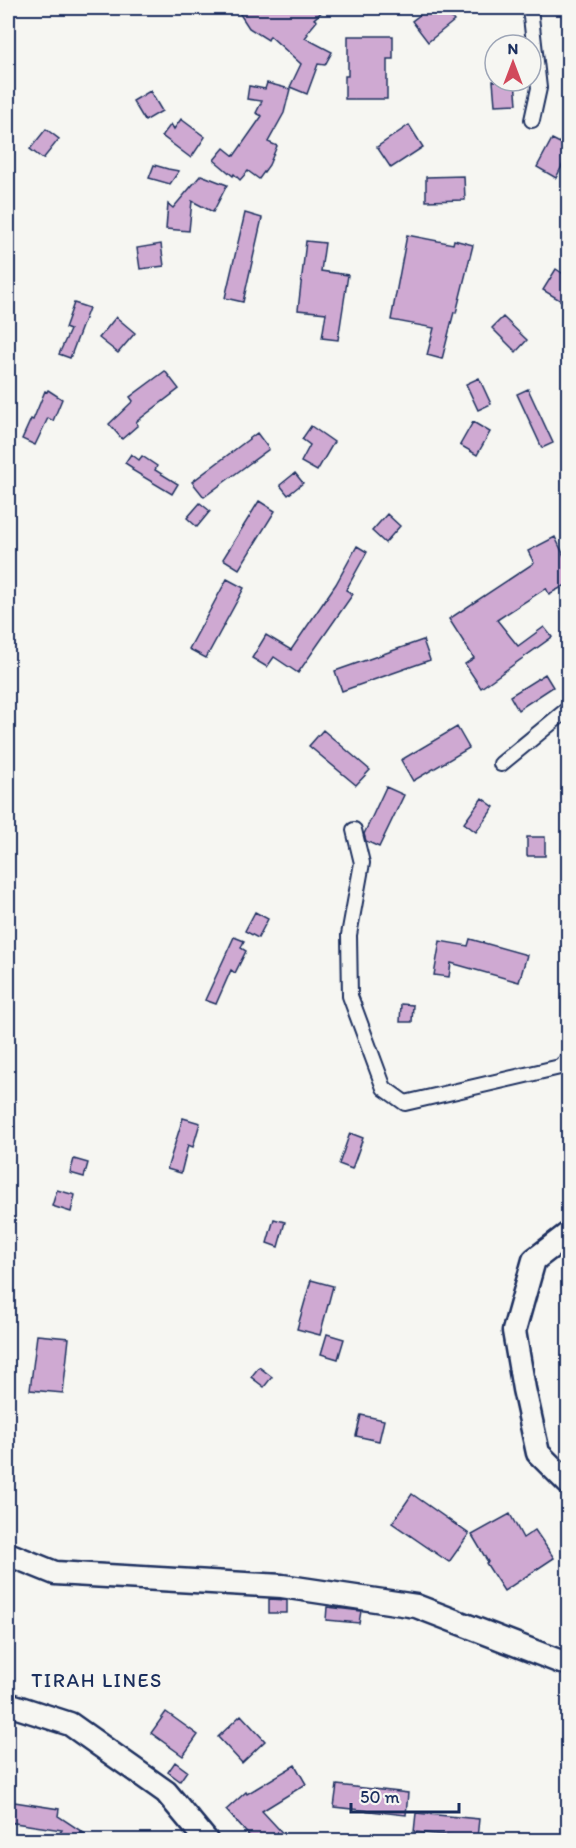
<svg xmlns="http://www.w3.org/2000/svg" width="576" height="1848" font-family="Itim,sans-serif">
  <rect width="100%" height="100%" fill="#f6f6f2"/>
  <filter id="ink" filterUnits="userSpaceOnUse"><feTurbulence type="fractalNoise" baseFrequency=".0167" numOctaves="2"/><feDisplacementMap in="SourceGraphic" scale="12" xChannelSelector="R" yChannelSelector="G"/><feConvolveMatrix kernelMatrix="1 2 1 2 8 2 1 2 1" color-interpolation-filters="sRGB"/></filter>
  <g filter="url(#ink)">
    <path fill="#cfa9d2" stroke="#1b2f5e" stroke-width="1.5" d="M236,8H326L314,19L317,21L307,33L308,34L305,38L332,52L325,65L318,64L307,94L290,87L301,64L270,36L268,40L249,28Z
      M429,8H443L454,21L428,42L412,21Z
      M348,36H393V59H387V99H345V76H348Z
      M493,81H515L517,104L495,105Z
      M267,83L290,89L284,113L268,142L277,146L269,165L259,179L248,171L240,180L234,174L233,176L214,160L224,148L234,156L262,116L256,113L262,101L247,99L249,86L265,89Z
      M150,91L162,111L145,121L133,101Z
      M181,119L205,137L191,158L162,136L171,124L174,129Z
      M409,125L423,147L391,168L377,147Z
      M46,129L59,139L43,159L30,149Z
      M552,139L568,147V154L556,178L537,167Z
      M154,165L168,169L179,171L170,184L149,178Z
      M201,175L227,185L213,212L192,201L189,231L166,229L168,204L173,208Z
      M464,176L465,200L426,201V177Z
      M245,213L262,218L243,302L225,298Z
      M407,235L453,244L454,240L473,245L456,313L454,312L442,359L427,355L434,328L391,320Z
      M306,241L325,243L321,271L348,275L338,340L322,338L326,313L298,310Z
      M161,244L164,266L140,269L137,248Z
      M556,269L568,277V305L543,290Z
      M74,303L89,308L70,358L59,354L70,330L65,328Z
      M116,317L135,333L118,353L99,338Z
      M503,317L527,340L516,352L492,328Z
      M165,371L179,389L136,422L138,425L122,439L109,424L133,401L130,397Z
      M479,378L491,404L478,410L466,384Z
      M528,389L553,443L542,448L517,394Z
      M48,390L62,399L53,421L48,418L35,445L22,439L31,419L33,420L45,391L47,392Z
      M473,422L490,432L477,455L460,445Z
      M311,426L334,442L317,471L301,462L310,445L302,439Z
      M257,433L269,449L204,497L192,482Z
      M131,454L139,460L142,456L157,466L155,470L178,484L172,494L132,470L133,468L125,463Z
      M295,473L303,483L288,495L280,485Z
      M259,501L275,511L239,569L223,559Z
      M200,503L210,511L197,527L187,518Z
      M387,514L400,526L385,543L372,531Z
      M555,537L568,564V584L549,594L546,588L497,620L518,646L544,627L552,637L481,688L465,664L474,658L449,619L534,563L528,551Z
      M357,546L367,552L346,590L353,594L298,673L274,657L267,667L252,658L266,635L291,650L336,584Z
      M227,579L244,588L206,658L189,649Z
      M423,640L430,660L342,691L335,671Z
      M545,674L553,687L518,710L510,696Z
      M457,727L469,748L413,781L401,760Z
      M323,730L370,770L356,785L309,746Z
      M386,787L404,795L379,847L366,841L364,834Z
      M482,798L494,807L476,832L464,823Z
      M527,837H545V856H527Z
      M255,912L268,919L258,938L245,931Z
      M234,937L244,941L241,948L246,951L235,973L231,970L216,1004L205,1000Z
      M470,939L527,955L519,982L451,963L449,977L434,975L440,941L468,946Z
      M401,1004L413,1005L412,1022H400Z
      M183,1118L200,1123L193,1147L188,1145L181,1173L167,1169Z
      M350,1133L363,1138L352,1169L339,1164Z
      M74,1159L88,1163L84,1177L70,1173Z
      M57,1190L75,1195L71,1212L52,1206Z
      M274,1219L285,1222L278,1247L267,1243Z
      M311,1280L333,1286L320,1335L297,1329Z
      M327,1334L344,1339L338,1359L321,1354Z
      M37,1335L69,1338L63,1393L30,1390Z
      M259,1367L272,1377L264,1387L251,1377Z
      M361,1415L384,1420L379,1441L356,1436Z
      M412,1494L469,1534L449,1562L392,1523Z
      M510,1514L523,1538L535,1530L554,1558L504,1591L486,1563L488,1562L472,1535Z
      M269,1599L287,1600V1613H269Z
      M327,1607L361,1611L359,1623L326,1620Z
      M166,1712L198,1735L183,1756L151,1733Z
      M241,1715L265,1741L242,1763L218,1737Z
      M175,1762L187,1771L180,1781L168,1772Z
      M295,1765L306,1784L262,1811L289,1840H253L226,1810L246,1792L247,1794Z
      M337,1785L408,1793L406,1815L334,1807Z
      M8,1801L59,1809L58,1816L84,1833H78L73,1840H55L62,1830L8,1822Z
      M416,1813L479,1819L477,1838L414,1832Z"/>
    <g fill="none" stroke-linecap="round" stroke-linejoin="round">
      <defs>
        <path id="street" d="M530,8L539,88L532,120
          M501,764L568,709
          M354,830L362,863L349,935L350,996L384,1088L405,1103L560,1067L568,1059"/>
        <path id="primary" d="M568,1234L534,1260L514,1331L524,1389L538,1453L568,1483
          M8,1554L55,1573L282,1586L416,1606L561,1662L568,1663
          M8,1704L70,1724L166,1792L206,1840"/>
      </defs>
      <use href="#street" stroke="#1b2f5e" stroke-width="18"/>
      <use href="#primary" stroke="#1b2f5e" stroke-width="27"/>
      <use href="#street" stroke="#f6f6f2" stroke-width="14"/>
      <use href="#primary" stroke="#f6f6f2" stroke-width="22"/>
    </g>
  </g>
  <g text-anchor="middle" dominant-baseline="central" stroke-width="4.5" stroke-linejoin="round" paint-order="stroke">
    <g font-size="20" letter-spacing="1.5" fill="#1b2f5e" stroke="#f6f6f2">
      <text x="97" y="1680">TIRAH LINES</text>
    </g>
  </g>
  <rect width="576" height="1848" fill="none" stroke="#f6f6f2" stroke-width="30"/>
  <rect x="15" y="15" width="546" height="1818" fill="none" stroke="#1b2f5e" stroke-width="2" filter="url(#ink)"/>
  <g transform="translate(513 63)"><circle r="28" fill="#f6f6f2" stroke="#9ea6b7" stroke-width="1.5"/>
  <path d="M0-4.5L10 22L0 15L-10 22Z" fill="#d1495b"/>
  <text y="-9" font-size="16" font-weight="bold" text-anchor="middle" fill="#1b2f5e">N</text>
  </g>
  <path d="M351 1803v9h108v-9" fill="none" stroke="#1b2f5e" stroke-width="3"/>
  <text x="360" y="1803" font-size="18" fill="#1b2f5e" stroke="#f6f6f2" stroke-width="4.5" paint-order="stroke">50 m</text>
</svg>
